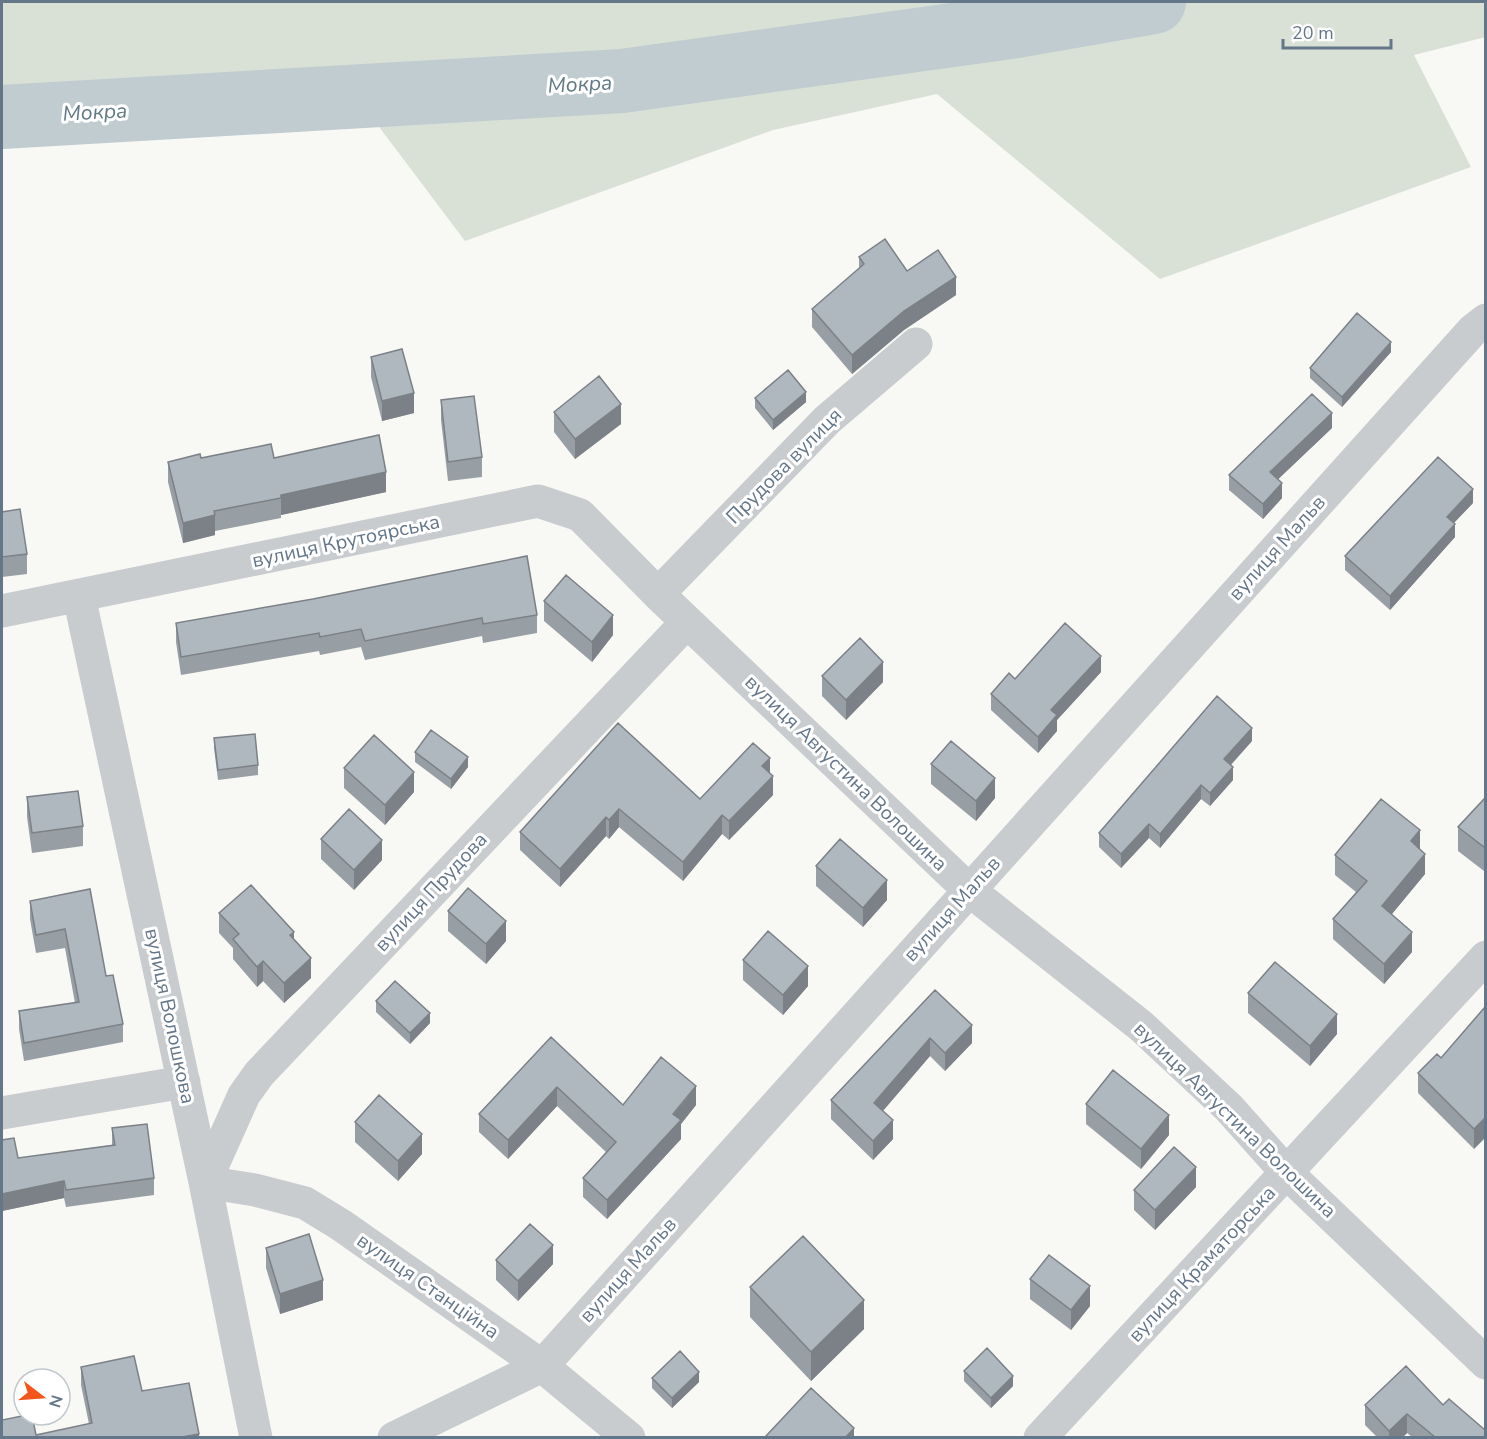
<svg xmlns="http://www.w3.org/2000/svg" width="1487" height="1439" font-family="'Nunito Sans',sans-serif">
  <rect width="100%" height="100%" fill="#f8f8f5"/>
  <path fill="#d9e1d6" d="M2,2H1485L1486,37L1414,55L1471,167L1160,279L937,94L773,130L465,241L337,71L2,89Z"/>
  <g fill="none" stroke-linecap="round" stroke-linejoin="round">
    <path stroke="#c1ccd1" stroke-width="64" d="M2,117L622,81L1017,26L1154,2"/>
    <path stroke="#c8cccf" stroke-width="33" d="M658,594L827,420L916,344
      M79,596L205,1182L256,1438
      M2,611L538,501L580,515L658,594L969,890L1141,1026L1229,1108L1287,1173L1486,1363
      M2,1113L184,1082
      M394,1438L542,1366L1473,330L1486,320
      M629,1438L542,1366L341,1225L305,1203L255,1190L205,1182L244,1095L259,1074L687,622
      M1040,1438L1486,957"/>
  </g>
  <path fill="#979ea4" d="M859,257L907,271L956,295L904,330L852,374L812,327V309L859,269Z
    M1391,352L1342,407L1310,378V368Z
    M371,357L414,413L382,421L371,377Z
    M755,398L806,402L773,430L755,408Z
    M441,400L482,457V477L448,481L441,420Z
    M554,412L621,424L575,459L554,432Z
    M1332,428L1278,479L1282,498L1263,519L1229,490V475Z
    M201,458H274L386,492L281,515V518L215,531V535L183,543L168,482V462Z
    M1473,503L1454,523L1455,537L1390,610L1345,570V556Z
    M2,512L27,554V574L2,577Z
    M544,601L613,635L592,662L544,621Z
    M537,615V633L483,643L482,636L365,660L361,647L320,655L319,651L181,675L176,642V623Z
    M1101,672L1057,720V731L1038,753L991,710V694L1015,679Z
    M822,676L883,682L846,720L822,696Z
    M618,723L700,799L770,773L773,795L729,840L722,834L683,881L619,827L609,839L606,836L560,887L520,850V832Z
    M214,738L258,765V775L218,780L214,748Z
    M1252,741L1231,765L1233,780L1210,806L1201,799L1160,848L1149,838L1121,868L1099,847V833Z
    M415,752L468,767L451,789L415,762Z
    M931,764L995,798L976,821L931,784Z
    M344,768L414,792L385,825L344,788Z
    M27,797L83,826V846L32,853L27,817Z
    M1485,798L1484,871L1458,851V827Z
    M321,839L382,860L354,890L321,859Z
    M1420,849L1425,874L1391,915L1412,952L1384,984L1333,939V919L1356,892L1335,875V855Z
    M816,866L887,900L863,927L816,886Z
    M90,889L106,976L123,1024V1042L24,1061L19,1029V1011L75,1003L65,948L36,953L30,919V901Z
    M448,911L506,941L486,964L448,931Z
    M219,913L294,940L311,978L284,1003L263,981L257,987L233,959V948L219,933Z
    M743,960L808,986L783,1015L743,980Z
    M935,990L972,1043L945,1071L930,1056L883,1111L893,1139L873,1160L831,1119V1100Z
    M1248,993L1337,1034L1310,1066L1248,1013Z
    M376,1001L430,1023L410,1044L376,1012Z
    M1485,1007L1474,1149L1418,1093V1073L1441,1058Z
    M551,1037L623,1105H696L681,1124V1139L607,1219L583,1197V1178L606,1152L557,1106L508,1159L479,1132V1114Z
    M1086,1104L1169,1135L1141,1169L1086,1124Z
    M355,1122L422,1154L398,1181L355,1142Z
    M112,1128L154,1178V1195L66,1207L64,1198L2,1211V1140L18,1158L112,1145Z
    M1196,1187L1155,1230L1134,1210V1190Z
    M266,1248L323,1300L280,1314L266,1268Z
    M496,1260L553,1264L518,1301L496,1280Z
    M1030,1279L1090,1306L1071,1330L1030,1299Z
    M750,1287L864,1329L811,1381L750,1317Z
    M81,1367L142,1391L199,1437L36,1435L89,1424L81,1385Z
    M964,1371L1013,1386L991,1408L964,1381Z
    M652,1378L699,1382L672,1408L652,1388Z
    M1365,1405H1443L1485,1437H1412L1407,1433L1403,1437H1377L1365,1425Z"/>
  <path fill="#7b8186" d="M956,277V295L904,330L852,374V355L904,311Z
    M1391,342V352L1342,407V397Z
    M806,392V402L773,430V420Z
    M414,393V413L382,421V401Z
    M621,404V424L575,459V439Z
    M1332,413V428L1270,487V472Z
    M386,472V492L281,515V495Z
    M1282,483V498L1263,519V504Z
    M1473,489V503L1447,530V517Z
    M215,515V535L183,543V523Z
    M1455,524V537L1390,610V596Z
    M613,615V635L592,662V642Z
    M1101,656V672L1057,720V731L1038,753V737L1051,710Z
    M883,662V682L846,720V700Z
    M1252,728V741L1224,772V759Z
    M468,757V767L451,789V779Z
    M770,758V776L762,766Z
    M1233,767V780L1210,806V793Z
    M414,772V792L385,825V805Z
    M773,776V795L729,840V821Z
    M995,778V798L976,821V801Z
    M1201,785V799L1160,848V834Z
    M619,809V827L609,839V820Z
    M722,815V834L683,881V862Z
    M606,817V836L560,887V869Z
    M1149,824V838L1121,868V854Z
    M1420,830V850L1411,841Z
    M382,840V860L354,890V870Z
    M1485,845V869L1484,871V847Z
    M1425,854V874L1382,926V906Z
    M887,880V900L863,927V908Z
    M506,921V941L486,964V944Z
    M294,932V952L290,935Z
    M1412,932V952L1384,984V964Z
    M311,958V978L284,1003V983Z
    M263,961V981L257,987V967Z
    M808,966V986L783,1015V995Z
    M430,1013V1023L410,1044V1033Z
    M1337,1014V1034L1310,1066V1046Z
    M972,1025V1043L945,1071V1053Z
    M930,1038V1056L874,1121V1103Z
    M696,1086V1105L681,1124V1139L607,1219V1200Z
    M557,1087V1106L508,1159V1140Z
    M1169,1115V1135L1141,1169V1149Z
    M1485,1118V1138L1474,1149V1129Z
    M893,1120V1139L873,1160V1141Z
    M422,1134V1154L398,1181V1161Z
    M1196,1167V1187L1155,1230V1210Z
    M64,1181V1198L2,1211V1194Z
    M553,1245V1264L518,1301V1281Z
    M323,1280V1300L280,1314V1294Z
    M1090,1286V1306L1071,1330V1310Z
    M864,1300V1329L811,1381V1352Z
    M699,1372V1382L672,1408V1398Z
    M1013,1376V1386L991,1408V1398Z
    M1407,1414V1433L1403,1437H1389V1431Z
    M854,1428V1437H846Z
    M199,1434V1437H182Z"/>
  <path fill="#b0b8bf" stroke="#7b8186" stroke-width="1.5" d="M885,239L907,271L938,250L956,277L904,311L852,355L812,309L864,264L859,257Z
    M1357,313L1391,342L1342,397L1310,368Z
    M402,349L414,393L382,401L371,357Z
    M788,370L806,392L773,420L755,398Z
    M599,376L621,404L575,439L554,412Z
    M1312,394L1332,413L1270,472L1282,483L1263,504L1229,475Z
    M474,396L482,457L448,462L441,400Z
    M379,435L386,472L281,495V498L214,511L215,515L183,523L168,462L200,454L201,458L271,444L274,458Z
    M1438,457L1473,489L1447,517L1455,524L1390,596L1345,556Z
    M20,509L27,554L2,557V512Z
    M527,556L537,615L483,624L482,618L365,641L361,629L320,637L319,633L181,657L176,623L313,599Z
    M566,575L613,615L592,642L544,601Z
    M1065,623L1101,656L1051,710L1057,715L1038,737L991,694L1009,673L1015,679Z
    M860,638L883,662L846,700L822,676Z
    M1217,696L1252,728L1224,759L1233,767L1210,793L1201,785L1160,834L1149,824L1121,854L1099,833Z
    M618,723L700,799L753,743L770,758L762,766L773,776L729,821L722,815L683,862L619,809L609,820L606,817L560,869L520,832Z
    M431,730L468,757L451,779L415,752Z
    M255,734L258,765L218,770L214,738Z
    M374,735L414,772L385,805L344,768Z
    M951,741L995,778L976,801L931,764Z
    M78,791L83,826L32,833L27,797Z
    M1485,798V845L1484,847L1458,827Z
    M1381,799L1420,830L1411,841L1425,854L1382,906L1412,932L1384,964L1333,919L1367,881L1335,855Z
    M349,809L382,840L354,870L321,839Z
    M840,839L887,880L863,908L816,866Z
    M251,885L294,932L290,935L311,958L284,983L263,961L257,967L233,939L239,934L219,913Z
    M468,888L506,921L486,944L448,911Z
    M90,889L106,976L113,975L123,1024L24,1043L19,1011L79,1002L65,929L36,935L30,901Z
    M768,931L808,966L783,995L743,960Z
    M1275,962L1337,1014L1310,1046L1248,993Z
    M395,981L430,1013L410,1033L376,1001Z
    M935,990L972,1025L945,1053L930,1038L874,1103L893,1120L873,1141L831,1100Z
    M1485,1007V1118L1474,1129L1418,1073L1437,1054L1441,1058Z
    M551,1037L623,1105L661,1057L696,1086L673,1114L681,1120L607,1200L583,1178L616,1142L557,1087L508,1140L479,1114Z
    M1113,1070L1169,1115L1141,1149L1086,1104Z
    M379,1095L422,1134L398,1161L355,1122Z
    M147,1124L154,1178L66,1190L64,1181L2,1194V1140L14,1138L18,1158L115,1145L112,1128Z
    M1174,1147L1196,1167L1155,1210L1134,1190Z
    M530,1224L553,1245L518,1281L496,1260Z
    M309,1234L323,1280L280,1294L266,1248Z
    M803,1236L864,1300L811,1352L750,1287Z
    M1049,1255L1090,1286L1071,1310L1030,1279Z
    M987,1348L1013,1376L991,1398L964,1371Z
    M680,1351L699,1372L672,1398L652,1378Z
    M134,1356L142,1391L189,1383L199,1434L182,1437H2V1420L27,1415H32L36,1435L92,1423L81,1367Z
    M1406,1366L1443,1405L1449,1399L1485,1430V1437H1435L1407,1414L1389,1431L1365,1405Z
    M811,1388L854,1428L846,1437H767L766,1436Z"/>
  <g text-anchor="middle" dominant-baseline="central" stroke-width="6" stroke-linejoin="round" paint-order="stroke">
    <g font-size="20" fill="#647789" stroke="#fff">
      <text transform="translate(784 466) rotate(-45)">Прудова вулиця</text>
      <text transform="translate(346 541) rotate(-12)">вулиця Крутоярська</text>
      <text transform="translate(1277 548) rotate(-48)">вулиця Мальв</text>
      <text transform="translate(846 773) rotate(44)">вулиця Августина Волошина</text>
      <text transform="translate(431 892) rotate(-47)">вулиця Прудова</text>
      <text transform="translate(952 909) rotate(-48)">вулиця Мальв</text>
      <text transform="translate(170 1016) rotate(78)">вулиця Волошкова</text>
      <text transform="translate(1235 1120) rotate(44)">вулиця Августина Волошина</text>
      <text transform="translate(1202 1264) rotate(-47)">вулиця Краматорська</text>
      <text transform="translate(628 1270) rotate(-48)">вулиця Мальв</text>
      <text transform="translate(428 1286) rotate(35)">вулиця Станційна</text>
    </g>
    <g font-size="21" font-style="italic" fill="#607984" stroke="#fff">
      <text transform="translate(580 84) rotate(-3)">Мокра</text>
      <text transform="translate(95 112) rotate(-3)">Мокра</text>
    </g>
  </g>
  <rect width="1487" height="1439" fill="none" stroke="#647789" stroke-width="6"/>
  <g transform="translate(42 1397) rotate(107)"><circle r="28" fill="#ffffff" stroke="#c1c9d0" stroke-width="1.5"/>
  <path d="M0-4.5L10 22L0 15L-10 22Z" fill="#f3551b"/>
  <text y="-9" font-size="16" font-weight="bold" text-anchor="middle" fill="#647789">N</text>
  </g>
  <path d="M1283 39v9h108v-9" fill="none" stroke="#647789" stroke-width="3"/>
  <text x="1292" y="39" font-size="18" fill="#647789" stroke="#ffffff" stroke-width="4.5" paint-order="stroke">20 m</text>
</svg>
